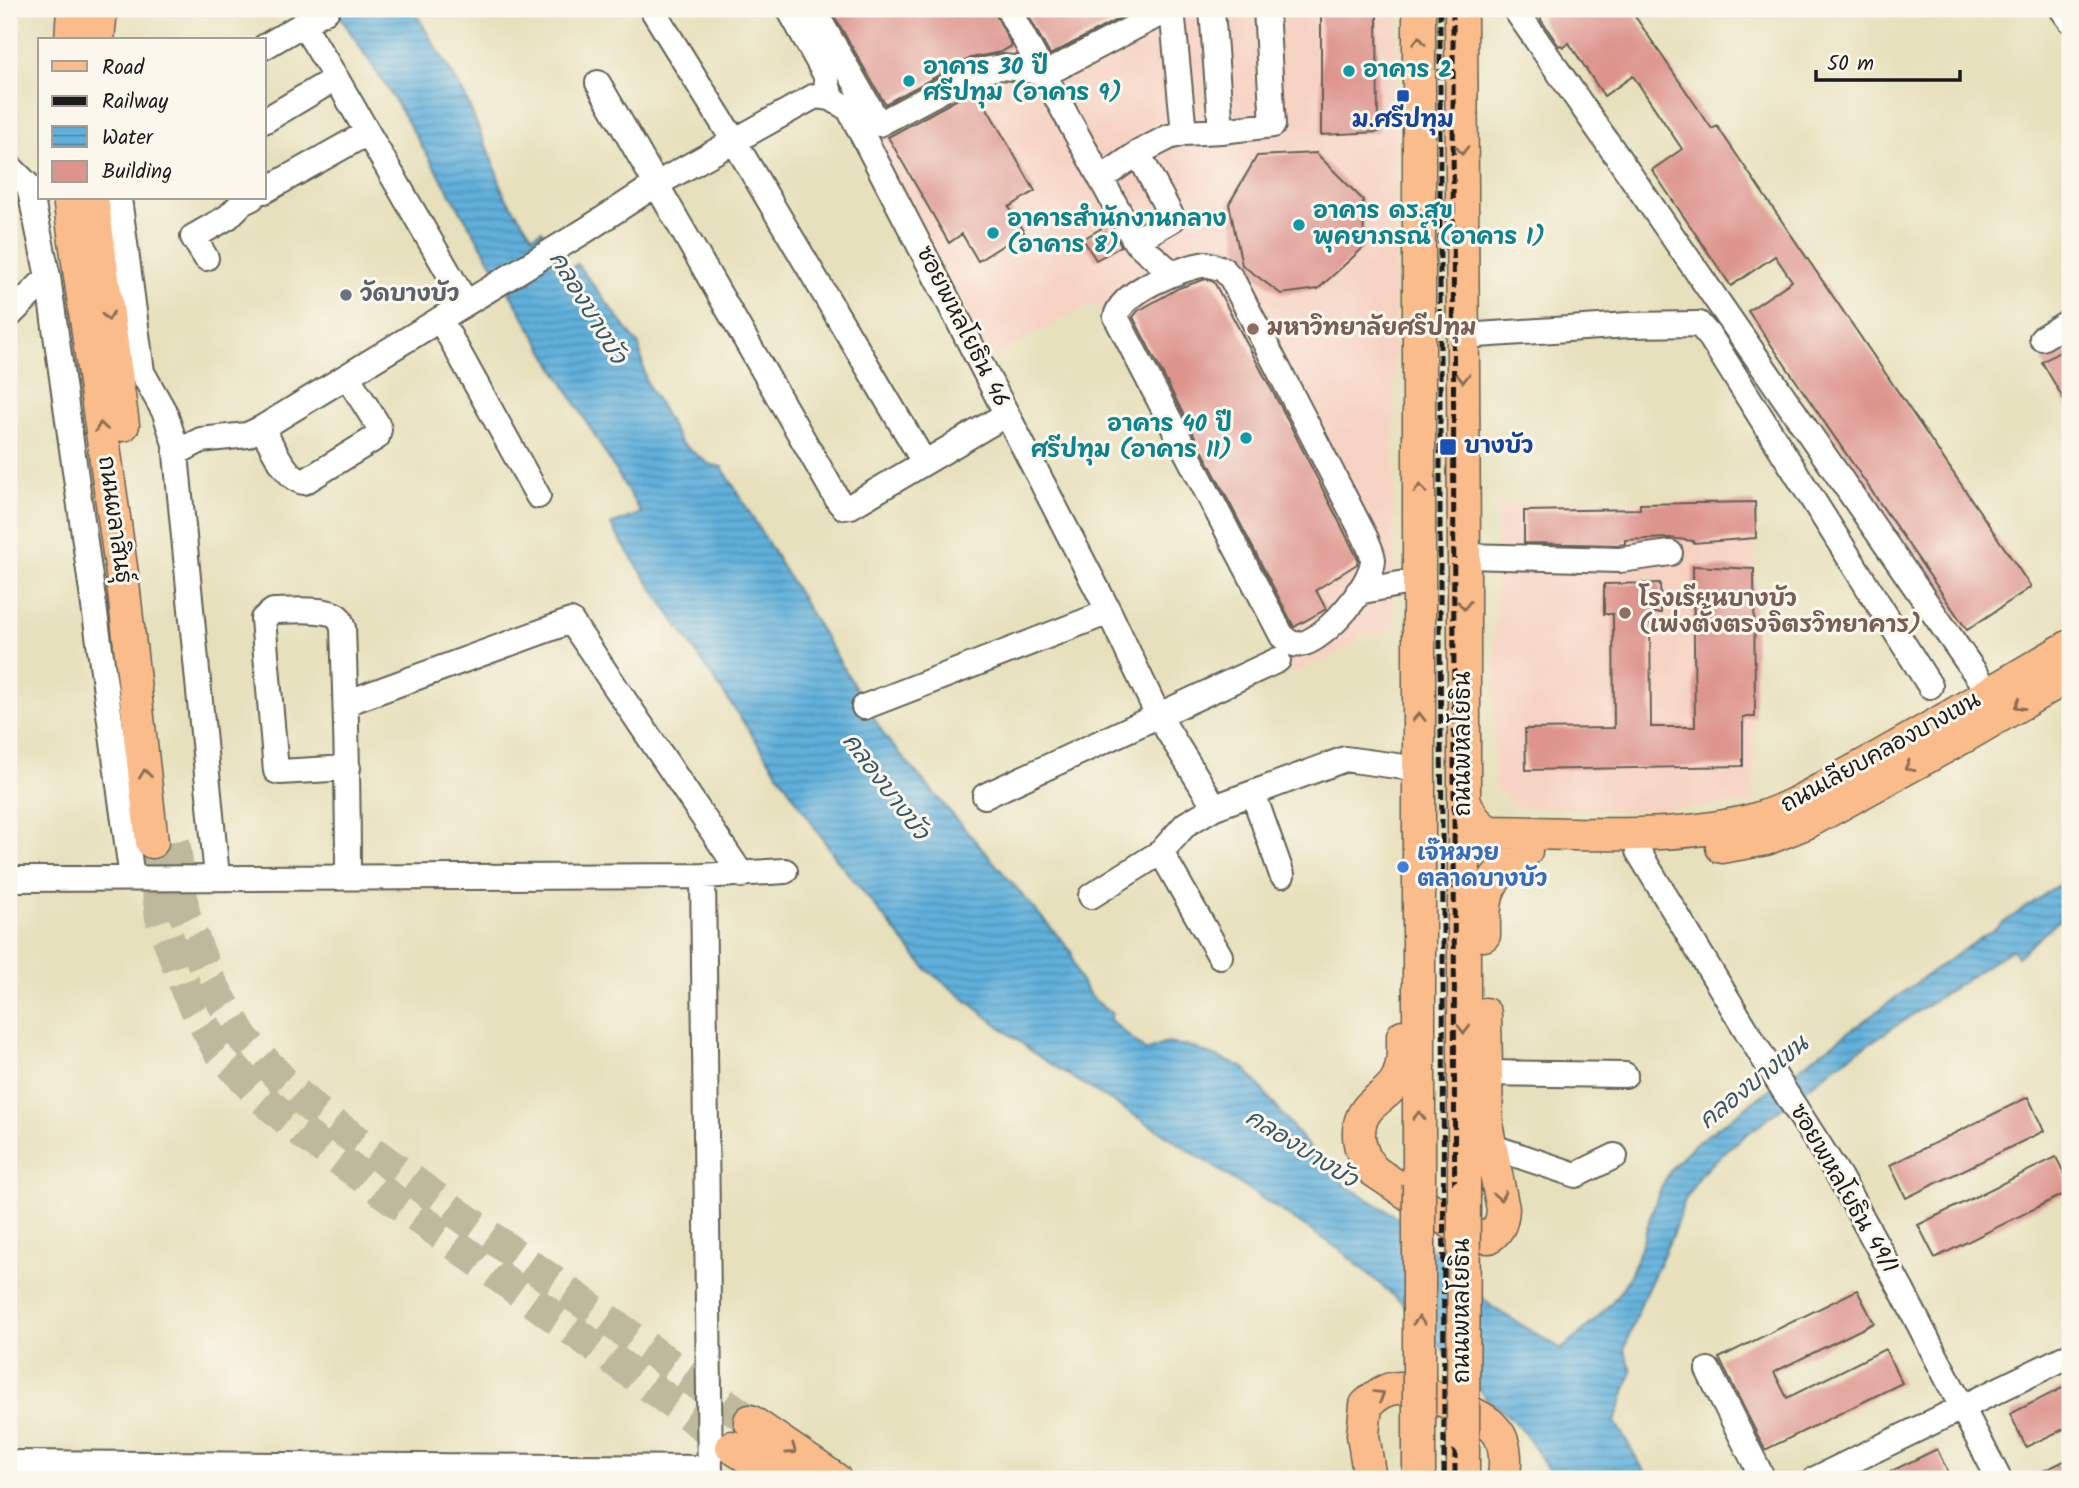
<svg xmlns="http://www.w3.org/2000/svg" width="2079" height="1488" font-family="Kalam,'Playpen Sans Thai',sans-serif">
  <defs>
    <pattern id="water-rules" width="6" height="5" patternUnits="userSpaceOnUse" patternTransform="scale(1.75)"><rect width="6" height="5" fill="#60b0db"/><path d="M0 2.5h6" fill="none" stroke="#4e8eb1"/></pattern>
  </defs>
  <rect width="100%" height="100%" fill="#fbf7ec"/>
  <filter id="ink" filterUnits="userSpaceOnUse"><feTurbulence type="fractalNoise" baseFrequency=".0143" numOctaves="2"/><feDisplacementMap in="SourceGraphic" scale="14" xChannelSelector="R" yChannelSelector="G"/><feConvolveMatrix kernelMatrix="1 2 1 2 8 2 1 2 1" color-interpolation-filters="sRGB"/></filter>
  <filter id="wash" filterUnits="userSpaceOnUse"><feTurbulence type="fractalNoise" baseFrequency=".00686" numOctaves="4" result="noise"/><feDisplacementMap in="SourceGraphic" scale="28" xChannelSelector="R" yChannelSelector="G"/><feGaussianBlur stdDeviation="1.57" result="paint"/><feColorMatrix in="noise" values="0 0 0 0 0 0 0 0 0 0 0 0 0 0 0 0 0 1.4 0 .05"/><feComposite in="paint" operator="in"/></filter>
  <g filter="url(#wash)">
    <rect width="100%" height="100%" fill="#e7e0bc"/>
    <path fill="#f6d2c3" d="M805,9H1397L1393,634H1357L1356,643L1293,674L1097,302L991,357Z
      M1633,501L1755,502L1754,803L1637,811L1519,808L1494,786V657L1498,504Z"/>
    <path fill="url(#water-rules)" stroke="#3e667c" stroke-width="2" d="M335,9H413L463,92L495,167L504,195L533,236L542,230L562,275L577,264L639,345L646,381L680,442L709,464L722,467L886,738L1071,951C1076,979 1087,998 1112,1013L1110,1020L1146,1051L1166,1043L1189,1046L1245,1068L1310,1149L1344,1184L1400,1219L1492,1307L1562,1349C1585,1329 1610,1309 1626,1282C1647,1246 1650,1195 1676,1163C1682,1156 1689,1150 1695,1144L1924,977L2070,877V911L2017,957L2012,949L1844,1060L1729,1148L1700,1175L1685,1200L1672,1236L1642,1301L1624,1350L1632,1371L1615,1422L1649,1479H1553C1535,1447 1522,1423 1490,1402L1401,1302L1340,1250L1163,1133L1039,1057L926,969L837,860L629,554L611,525L641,513L389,91Z"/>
    <g id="blocks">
      <path fill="#dd948d" d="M830,9H993L1012,46L1001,52L971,58L885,104Z
        M1025,9H1137L1050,55Z
        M1321,9H1377L1378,132L1321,135Z
        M1541,9H1630L1712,129L1717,126L2031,587L1967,630L1748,311L1792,281L1775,256L1731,286L1652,170L1682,149L1633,76L1604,96L1569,43L1563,47L1561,45L1559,46L1541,20Z
        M976,89L1035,191L1009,207L1024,232L978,261L962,234L949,243L888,137Z
        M1316,153L1363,200L1364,247L1318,289L1281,294L1242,265L1229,204L1257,156Z
        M1109,224L1121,246L1096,260L1083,239Z
        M1206,279L1214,282L1283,411L1358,559L1357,564L1316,590L1326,609L1294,627L1133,317L1138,311L1179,288Z
        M2070,346V410L2042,362Z
        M1755,502L1756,538L1693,543V541L1669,538L1625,540V544L1619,545L1524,543V511L1640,509V504Z
        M1693,566L1754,569L1755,717H1743V766L1526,770L1525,729L1614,728L1613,614H1604V584L1660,583L1661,613H1650L1651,727H1695Z
        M2028,1097L2044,1131L1906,1198L1890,1165Z
        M2056,1157L2070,1185V1191L1935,1258L1918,1225Z
        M1857,1290L1874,1323L1774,1372L1787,1398L1885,1349L1902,1383L1765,1450L1719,1358Z
        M2070,1384V1426L2026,1447L2010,1414Z
        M1937,1449L1951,1479H1875Z
        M2070,1458V1479H2027Z"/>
    </g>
  </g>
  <g filter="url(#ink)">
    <use href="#blocks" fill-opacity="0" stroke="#636154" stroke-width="2"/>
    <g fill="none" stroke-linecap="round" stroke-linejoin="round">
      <path stroke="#beb99c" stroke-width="32" stroke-dasharray="32 16" stroke-linecap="butt" d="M174,841L184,913L209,979L243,1038L282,1080L312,1108L450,1208L750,1421
        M152,842L161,918L187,992L218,1050L261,1097L301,1132L731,1446"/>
      <defs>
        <path id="minor" d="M652,9L734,141L924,462
          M789,9L825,74L831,98
          M813,9L879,124L978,71L1002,67L1024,69L1045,74L1169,9
          M1008,9L1135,241L1172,273
          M1172,9L1184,133
          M1212,9L1221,131
          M1515,9L1989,693
          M2062,9L2070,20
          M303,24L336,78
          M264,47L327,10
          M598,83L839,502L844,507L851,506L1007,414
          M264,121L336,78L466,303
          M9,166L29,186L48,277L132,878
          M1102,178L1138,153L1169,137L1184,133L1221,131L1273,125L1266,9
          M264,191L367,133
          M119,198L142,372L165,413L175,444L217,877
          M1135,241L1173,219L1138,153
          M206,258L193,237L228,217L242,203L252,198
          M1207,264L1223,269L1232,279L1366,539C1368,545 1373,554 1373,560C1372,585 1325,640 1301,644C1293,646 1287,641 1282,636L1116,317C1121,291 1183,267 1207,264Z
          M9,316L48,277
          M440,319L538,496
          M1463,336L1629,325L1699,324L1711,338L1930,686
          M2042,338L2070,321
          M262,428C271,443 285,479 304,482L377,437L379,429L376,422L347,376
          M176,453L201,440L247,435L262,428L586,230L655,185L815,96L831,98L849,109L1109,612L1158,715L1215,807
          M1464,556L1620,560L1670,553
          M1358,592L1420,580
          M346,703L571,621L742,875
          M864,707L1109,612
          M348,768L280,772L276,771L263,619L273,611C287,611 331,607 339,618C341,620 342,626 343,628C346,711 348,793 348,876
          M1253,793L1282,875
          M985,796L1278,660
          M1638,851L1762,1056L1839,1176L1901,1289L1999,1479
          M1161,852L1220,956
          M703,876L710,1479
          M9,879L703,876L785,871
          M1091,896L1161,852L1186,824L1215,807L1345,759L1419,769
          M1486,1073L1625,1075
          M1490,1146L1576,1175L1615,1156
          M1708,1370L1763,1479
          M9,1463L709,1468
          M1815,1479L2070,1355"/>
        <path id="major" d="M1419,9V1184
          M1461,9L1464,556V1195
          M71,40L73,9
          M98,40L101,9
          M69,198L122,574L152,842
          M92,198L123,425
          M1464,799C1470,814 1475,824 1490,832C1575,833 1666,841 1749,821C1785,812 1818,791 1850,773C1924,733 1997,688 2070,646
          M1722,847L1766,839L1808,822L1969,734L2070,675
          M1484,935C1483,889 1489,878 1526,851
          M1403,1036C1403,1051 1404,1066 1397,1079C1391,1091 1379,1097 1370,1106C1352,1125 1358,1153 1374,1171L1471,1236L1489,1237C1500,1229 1502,1222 1503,1209L1487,1129L1485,1014
          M750,1421L835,1479
          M1463,1437V1479
          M732,1447L781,1479
          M1370,1479L1363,1435L1366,1405C1376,1396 1385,1388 1399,1388C1414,1387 1478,1413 1490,1424C1493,1427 1498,1432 1500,1436C1507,1450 1505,1465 1504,1479
          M1419,1479V1414"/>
      </defs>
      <use href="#minor" stroke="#636154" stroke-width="28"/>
      <use href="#major" stroke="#636154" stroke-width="35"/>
      <use href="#minor" stroke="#fff" stroke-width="24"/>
      <use href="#major" stroke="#f9bc8a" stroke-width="32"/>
      <path stroke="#1c1c1c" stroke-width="5" stroke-dasharray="10 5" stroke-linecap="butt" d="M1440,9V653L1443,911L1444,1479
        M1453,9L1455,1479"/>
      <defs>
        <path id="major-bridge" d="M1419,1414V1184
          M1463,1437L1464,1195"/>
      </defs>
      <use href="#major-bridge" stroke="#636154" stroke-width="35" stroke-linecap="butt"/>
      <use href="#major-bridge" stroke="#f9bc8a" stroke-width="32"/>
    </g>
    <defs><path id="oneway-chevron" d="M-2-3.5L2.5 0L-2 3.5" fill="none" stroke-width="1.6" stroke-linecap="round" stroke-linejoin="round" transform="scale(1.75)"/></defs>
    <g stroke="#8a6c53">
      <use href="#oneway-chevron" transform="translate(1419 41) rotate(-90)"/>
      <use href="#oneway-chevron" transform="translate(1462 150) rotate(90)"/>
      <use href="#oneway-chevron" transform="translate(108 316) rotate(82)"/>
      <use href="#oneway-chevron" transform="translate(1463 378) rotate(90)"/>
      <use href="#oneway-chevron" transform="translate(101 427) rotate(-98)"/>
      <use href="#oneway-chevron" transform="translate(1420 489) rotate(-90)"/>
      <use href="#oneway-chevron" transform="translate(1464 605) rotate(90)"/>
      <use href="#oneway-chevron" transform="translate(2019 705) rotate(150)"/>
      <use href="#oneway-chevron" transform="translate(1419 717) rotate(-90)"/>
      <use href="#oneway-chevron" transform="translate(1909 767) rotate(151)"/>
      <use href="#oneway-chevron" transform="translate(145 774) rotate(-96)"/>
      <use href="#oneway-chevron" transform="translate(1464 1029) rotate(90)"/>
      <use href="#oneway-chevron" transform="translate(1419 1116) rotate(-90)"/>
      <use href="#oneway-chevron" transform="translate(1500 1196) rotate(79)"/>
      <use href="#oneway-chevron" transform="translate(1419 1321) rotate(-90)"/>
      <use href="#oneway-chevron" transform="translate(1380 1395) rotate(-32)"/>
      <use href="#oneway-chevron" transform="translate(792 1450) rotate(35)"/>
    </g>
  </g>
  <g fill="#0f9aa8" stroke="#fbf7ec" stroke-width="2.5">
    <circle cx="1349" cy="71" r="7"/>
    <circle cx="909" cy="81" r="7"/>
    <circle cx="1299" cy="225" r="7"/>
    <circle cx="993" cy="233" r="7"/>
    <circle cx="1246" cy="438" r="7"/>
  </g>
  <g fill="#1a4fb4" stroke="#fbf7ec" stroke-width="2.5">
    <rect x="1396" y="89" width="14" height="14" rx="3.5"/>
    <rect x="1439" y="438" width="18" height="18" rx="3.5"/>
  </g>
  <circle fill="#6b7280" stroke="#fbf7ec" stroke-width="2.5" cx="346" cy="295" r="7"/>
  <g fill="#8d6e63" stroke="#fbf7ec" stroke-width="2.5">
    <circle cx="1253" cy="329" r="7"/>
    <circle cx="1625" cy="613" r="7"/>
  </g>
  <circle fill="#3f7fe0" stroke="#fbf7ec" stroke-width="2.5" cx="1403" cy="867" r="7"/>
  <g text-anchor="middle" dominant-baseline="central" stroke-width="6" stroke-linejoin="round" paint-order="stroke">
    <g font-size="23" font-weight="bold" fill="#0d838f" stroke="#fbf7ec" text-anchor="start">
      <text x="923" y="68">อาคาร 30 ปี<tspan x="923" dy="26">ศรีปทุม (อาคาร 9)</tspan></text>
      <text x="1363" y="71">อาคาร 2</text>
      <text x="1313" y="212">อาคาร ดร.สุข<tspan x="1313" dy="26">พุคยาภรณ์ (อาคาร 1)</tspan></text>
      <text x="1007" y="220">อาคารสำนักงานกลาง<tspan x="1007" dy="26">(อาคาร 8)</tspan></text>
      <text x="1232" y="425" text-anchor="end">อาคาร 40 ปี<tspan x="1232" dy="26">ศรีปทุม (อาคาร 11)</tspan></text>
    </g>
    <g font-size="23" font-weight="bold" fill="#164399" stroke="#fbf7ec">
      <text x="1403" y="121">ม.ศรีปทุม</text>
      <text x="1464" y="447" text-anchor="start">บางบัว</text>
    </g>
    <g font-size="23" font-weight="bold" fill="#5b616d" stroke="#fbf7ec" text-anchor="start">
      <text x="360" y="295">วัดบางบัว</text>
    </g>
    <g font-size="23" fill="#1c1c1c" stroke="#fbf7ec">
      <text transform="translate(962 327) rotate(63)">ซอยพหลโยธิน 46</text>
      <text transform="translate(114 520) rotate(82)">ถนนผลาสินธุ์</text>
      <text transform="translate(1464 744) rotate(-90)">ถนนพหลโยธิน</text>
      <text transform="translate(1881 753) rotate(-29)">ถนนเลียบคลองบางเขน</text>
      <text transform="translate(1843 1189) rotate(60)">ซอยพหลโยธิน 49/1</text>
      <text transform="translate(1463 1311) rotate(-90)">ถนนพหลโยธิน</text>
    </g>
    <g font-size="23" font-weight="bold" fill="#785e54" stroke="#fbf7ec" text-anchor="start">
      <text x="1267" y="329">มหาวิทยาลัยศรีปทุม</text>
      <text x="1639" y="600">โรงเรียนบางบัว<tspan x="1639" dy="26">(เพ่งตั้งตรงจิตรวิทยาคาร)</tspan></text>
    </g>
    <g font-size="23" font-weight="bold" fill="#366cbe" stroke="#fbf7ec" text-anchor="start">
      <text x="1417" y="854">เจ๊หมวย<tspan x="1417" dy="26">ตลาดบางบัว</tspan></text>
    </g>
    <g font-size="24" font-style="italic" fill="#375768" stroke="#fbf7ec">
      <text transform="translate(587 308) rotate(59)">คลองบางบัว</text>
      <text transform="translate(885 787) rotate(53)">คลองบางบัว</text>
      <text transform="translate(1754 1083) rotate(-39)">คลองบางเขน</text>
      <text transform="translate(1301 1149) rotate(32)">คลองบางบัว</text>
    </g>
  </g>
  <rect width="2079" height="1488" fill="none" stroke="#fbf7ec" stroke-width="35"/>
  <rect x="38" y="38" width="228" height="161" fill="#fbf7ec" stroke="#a29f99" stroke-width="2"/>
  <rect x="52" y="61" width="35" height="10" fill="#f9bc8a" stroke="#a29f99" stroke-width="2"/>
  <text x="102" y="74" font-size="21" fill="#1c1c1c">Road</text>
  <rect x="52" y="96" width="35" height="10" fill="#1c1c1c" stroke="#a29f99" stroke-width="2"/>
  <text x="102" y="108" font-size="21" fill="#1c1c1c">Railway</text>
  <rect x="52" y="126" width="35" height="21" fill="url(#water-rules)" stroke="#a29f99" stroke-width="2"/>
  <text x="102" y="144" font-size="21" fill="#1c1c1c">Water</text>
  <rect x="52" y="161" width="35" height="21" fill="#dd948d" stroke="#a29f99" stroke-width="2"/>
  <text x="102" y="178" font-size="21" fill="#1c1c1c">Building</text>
  <path d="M1816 70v10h144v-10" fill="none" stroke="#1c1c1c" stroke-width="3.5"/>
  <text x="1827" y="70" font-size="21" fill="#1c1c1c" stroke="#fbf7ec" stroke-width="5" paint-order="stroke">50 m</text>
</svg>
